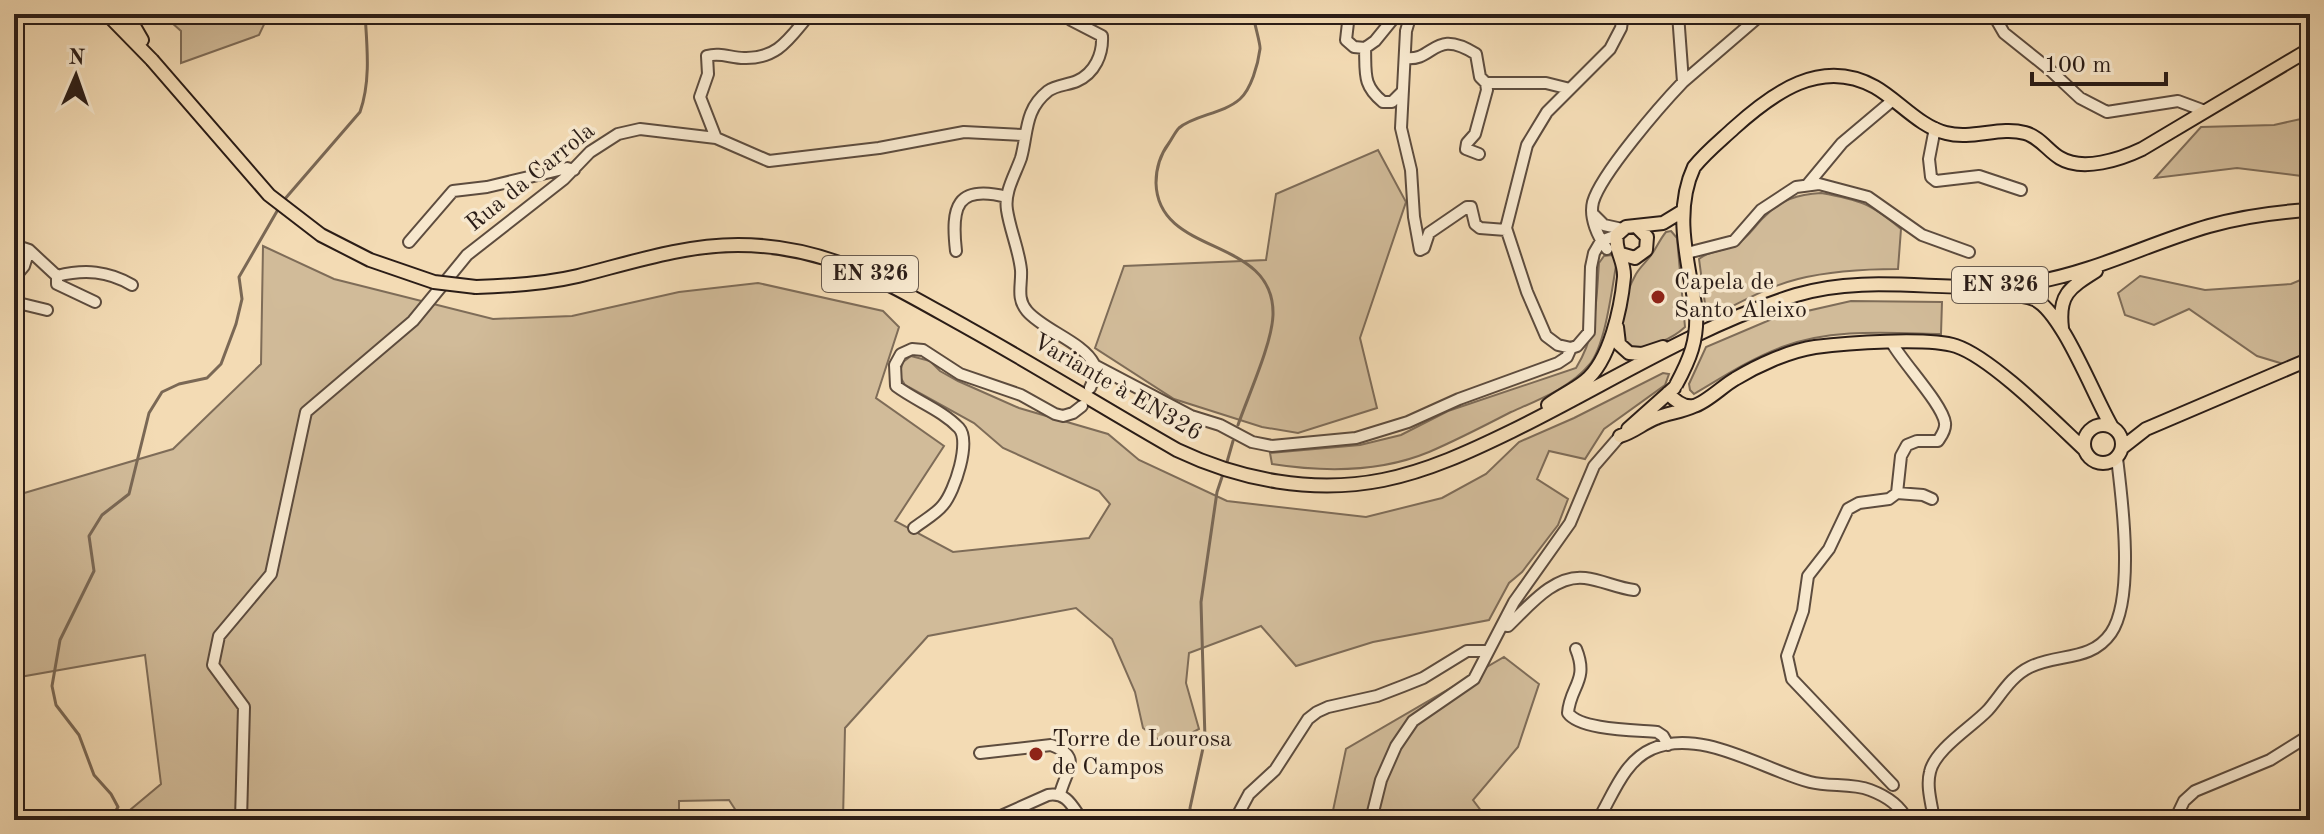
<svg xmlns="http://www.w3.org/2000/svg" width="2324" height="834" font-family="'Old Standard TT',serif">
  <rect width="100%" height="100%" fill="#f3dbb4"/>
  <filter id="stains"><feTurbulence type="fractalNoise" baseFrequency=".0025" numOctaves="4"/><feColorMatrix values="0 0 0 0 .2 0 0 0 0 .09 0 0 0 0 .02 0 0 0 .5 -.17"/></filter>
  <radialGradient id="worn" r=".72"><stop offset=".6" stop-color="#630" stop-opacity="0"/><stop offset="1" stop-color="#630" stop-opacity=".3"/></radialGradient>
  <path fill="#d1bb99" stroke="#7e6c58" stroke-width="2" d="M162,14H269L259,35L181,63V31Z
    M2310,117V177L2237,168L2155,178L2201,127L2274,125Z
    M1378,150L1406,202L1360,338L1377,408L1298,433L1262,427L1174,399L1095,348L1124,266L1266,260L1276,194Z
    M1821,193C1860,200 1870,203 1901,229L1898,269C1865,269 1830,271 1798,279C1766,287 1736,305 1707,319L1699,259C1709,250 1724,252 1735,245C1747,239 1754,227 1763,218C1780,200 1798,194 1821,193Z
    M1671,231L1677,238L1685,327C1670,341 1650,347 1629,349C1615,331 1625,293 1636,274C1640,267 1647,261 1652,254C1657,247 1660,239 1666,232Z
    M263,246L334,279L493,319L572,316L679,292L758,283L883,311L899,327L876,398L944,446L895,521L953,552L1089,538L1110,504L1099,491L1003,448L974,423L905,385L899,375L903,362L911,356L930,361L940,371L958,381L1019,408L1108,434L1139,460L1227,501L1366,517L1442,498L1486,474L1519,442L1574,418L1663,373L1669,374L1665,385L1604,429L1585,459L1549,451L1537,479L1568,499L1558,525L1522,572L1509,583L1489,620L1373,642L1296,666L1261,626L1189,653L1186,683L1199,729L1167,746L1143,728L1135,692L1112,639L1076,608L928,636L845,728L843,820H742L729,800L679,801V820H118L161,784L145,655L14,678V496L173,449L261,364Z
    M1612,255L1617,260C1612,287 1606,345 1589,365C1570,388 1538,400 1511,412C1484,426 1457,440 1429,452C1381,472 1323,472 1272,464L1270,453L1360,445L1401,435L1448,411L1576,368C1597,334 1596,302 1599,263L1604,256Z
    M2140,276L2205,290L2291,284L2310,276V372L2257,356L2189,309L2154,325L2125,315L2118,293Z
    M1851,301L1942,302L1941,334C1889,333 1832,328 1782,347C1750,359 1723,377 1694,394L1690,390L1689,384L1706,347L1772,319Z
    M1504,657L1539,684L1518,747L1473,800L1488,820H1331L1346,749Z"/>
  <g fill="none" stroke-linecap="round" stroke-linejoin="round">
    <path stroke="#7a6855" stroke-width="3" d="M284,200L360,112C371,81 367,46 365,14
      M1238,425C1248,396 1272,344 1273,315C1275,235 1158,258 1156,183C1156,168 1160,155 1169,143C1172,139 1175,132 1179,128C1194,115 1223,114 1240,99C1251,89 1258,65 1260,49C1261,45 1254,23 1253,14
      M1227,462L1233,441
      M110,820L118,807L111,794L94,775L79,735L56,705L52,686L60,640L94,571L89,536L102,515L129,494L149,413L162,392L179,384L207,378L221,364L236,324L242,299L239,277L280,206
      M1191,820L1190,808L1205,739L1201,602L1217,492L1222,477"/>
    <defs>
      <path id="minor" d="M1068,14L1071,20L1102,36C1103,54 1095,73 1077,81C1068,85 1056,85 1048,91C1024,110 1028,133 1021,158C1015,175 1004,192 1007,210C1010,230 1019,250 1021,270C1022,285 1016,298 1027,311C1043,330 1083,342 1094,364C1098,372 1093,381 1090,388
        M1349,14L1346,40L1354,47L1365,48L1375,41L1397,14
        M1411,14L1406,31L1401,128L1411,170L1414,217L1420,250L1424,248L1429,233L1467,207H1471L1475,224L1480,228L1506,230
        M1993,14L2004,33L2049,69L2080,98L2107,112L2178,101L2205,111
        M1365,48C1366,73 1362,85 1383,102H1392L1403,91
        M1405,58C1435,62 1433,27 1476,54L1480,77L1486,83L1487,90L1475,134L1467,143L1466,149L1479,154
        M1683,82L1762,14
        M1486,83H1546L1570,89
        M1935,128L1929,159L1931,177L1936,181L1979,176L2021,190
        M716,138L700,97L708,74L707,56C720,52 731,58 744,58C779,59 790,37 810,14
        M1808,184L1842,143L1893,100
        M1594,215L1604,225L1622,229
        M1617,235L1601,241L1594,253L1591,267L1589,332L1577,346L1571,348L1558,345L1546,336L1527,292L1506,228L1527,145L1547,112L1610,49L1621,28L1623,14
        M409,242L453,191L487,187L567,168L574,170
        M14,245L29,250L57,276C85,269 108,271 132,285
        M1607,249C1598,237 1589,218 1593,202C1601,174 1661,105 1683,82L1678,14
        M956,251C951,207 956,184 1007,197
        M1687,253L1734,241L1761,210L1796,187L1819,184L1868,197L1922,235L1969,252
        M57,276V284L95,302
        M14,278L24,266L29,250
        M14,302L47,310
        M1892,343C1903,363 1943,405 1945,423C1946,430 1941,436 1938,441H1917L1907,445L1901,456L1897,493L1889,499L1859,503L1848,509L1829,549L1808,576L1803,611L1787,656L1792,679L1893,785
        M1094,365L1191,416L1220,425L1252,442L1272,446L1356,438L1408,422L1459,399L1558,363L1567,357L1571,348
        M1897,493L1923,495L1932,499
        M914,528C923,521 936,514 943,505C955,491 971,441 959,428C942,410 916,401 896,386L895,365L901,354L912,349L923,350L960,374L1021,395L1055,414L1063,416L1073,413L1082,406
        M1502,625L1508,626C1528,607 1554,574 1585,578C1602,580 1617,588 1634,590
        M1576,649C1589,681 1570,686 1568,713C1580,730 1635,730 1657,732L1663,736L1668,745
        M980,753L1051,745C1083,757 1066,770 1060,794
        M241,820L244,707L213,665L219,636L271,574L306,412L413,321L467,255L564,179L590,152L618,134L640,129L716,138L769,161L879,148L964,132L1023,135
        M992,820L1048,795C1067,792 1072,806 1082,820
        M1235,820L1249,794L1275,770L1308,719L1317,712L1328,707L1377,696L1403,686L1423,678L1467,651H1488
        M1371,820L1381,780L1396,746L1413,721L1474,679L1514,602L1570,523L1594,466L1620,436
        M1598,820C1613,795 1624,761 1652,749C1700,727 1764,770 1810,782C1829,787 1852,783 1870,790C1886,796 1900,805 1907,820
        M1934,820C1932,805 1926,787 1930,772C1935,749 1972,727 1988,710C2001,695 2011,676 2030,667C2058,653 2091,662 2111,633C2135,598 2122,499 2117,458
        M2175,820L2184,801L2195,791L2270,760L2310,735"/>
      <path id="major" d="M107,14L152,60
        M127,14L142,40
        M1621,254L1635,258L1646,250L1647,237L1637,227
        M476,287C510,286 544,284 578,276C630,263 683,245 738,245C830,245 890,285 968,328C1038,367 1107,410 1177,450C1240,480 1313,494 1383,480C1428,471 1471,451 1512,431C1606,385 1696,326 1796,295C1875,271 1957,297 2036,282C2097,271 2150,243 2209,226C2241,217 2276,212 2310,210
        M1971,293C1990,294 2015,292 2034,299C2062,311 2094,397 2112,427
        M1696,310C1688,262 1673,212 1694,167C1706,152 1720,141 1734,128C1773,93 1821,57 1875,87C1898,100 1920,127 1946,133C1972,140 2000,126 2025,133C2040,137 2048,151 2060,158C2083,172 2121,159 2142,149L2310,49
        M1617,327L1619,344L1629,353L1642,354L1663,347
        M2062,328C2058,295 2069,288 2096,271
        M1668,393C1674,400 1684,408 1694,406C1706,403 1724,385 1735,379C1758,365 1789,351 1815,347C1846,343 1928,337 1956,346C1992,358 2055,422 2085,450
        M1548,405C1560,396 1574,390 1585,381C1610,361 1621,308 1624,277C1625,261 1614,250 1617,235L1626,227L1663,223L1681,212
        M2084 444a19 19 0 1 1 38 0a19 19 0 1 1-38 0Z
        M1628,429L1674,388
        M1620,436C1634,432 1643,423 1656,418C1668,413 1681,412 1694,406
        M2123,447L2146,429L2310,359"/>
    </defs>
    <use href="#minor" stroke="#5d4c3e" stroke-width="14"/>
    <use href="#major" stroke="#2b1d17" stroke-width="16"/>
    <use href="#minor" stroke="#f7e8ce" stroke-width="10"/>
    <use href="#major" stroke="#f3dbb4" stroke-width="12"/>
    <defs>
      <path id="major-bridge" d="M152,60L269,195L321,235L370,260L434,282L476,287
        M1676,385C1690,359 1698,340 1696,310"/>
    </defs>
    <use href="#major-bridge" stroke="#2b1d17" stroke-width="16" stroke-linecap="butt"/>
    <use href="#major-bridge" stroke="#f3dbb4" stroke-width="12"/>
  </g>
  <g fill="#8f2418" stroke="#f7e8ce" stroke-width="3">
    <circle cx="1658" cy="297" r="8"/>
    <circle cx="1036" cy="754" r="8"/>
  </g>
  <g text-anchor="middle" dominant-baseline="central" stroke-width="7" stroke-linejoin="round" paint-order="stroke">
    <g fill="#f7e8ce" stroke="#685a4e" stroke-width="2">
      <rect x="822" y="256" width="96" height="36" rx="6"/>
      <rect x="1952" y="267" width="96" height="36" rx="6"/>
    </g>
    <g font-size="22" font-weight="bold" fill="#2b1d17">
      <text x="870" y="274">EN 326</text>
      <text x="2000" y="285">EN 326</text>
    </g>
    <g font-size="24" fill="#2b1d17" stroke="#f7e8ce">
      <text transform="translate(531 178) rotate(-39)">Rua da Carrola</text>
      <text transform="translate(1117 388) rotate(30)">Variante à EN326</text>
    </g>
    <g font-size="24" fill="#2b1d17" stroke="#f7e8ce" text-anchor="start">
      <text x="1674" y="283">Capela de<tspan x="1674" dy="28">Santo Aleixo</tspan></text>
      <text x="1052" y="740">Torre de Lourosa<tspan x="1052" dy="28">de Campos</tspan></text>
    </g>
  </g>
  <rect width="2324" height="834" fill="none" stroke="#f3dbb4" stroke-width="48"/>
  <rect x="16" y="16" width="2292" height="802" fill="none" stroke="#2b1d17" stroke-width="4"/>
  <rect x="24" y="24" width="2276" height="786" fill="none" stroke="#2b1d17" stroke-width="2"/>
  <g transform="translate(76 76) rotate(2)" stroke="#f7e8ce" stroke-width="6" paint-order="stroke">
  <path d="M0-6L14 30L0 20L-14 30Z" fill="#2b1d17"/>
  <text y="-12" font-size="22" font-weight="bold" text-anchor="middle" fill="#2b1d17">N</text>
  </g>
  <path d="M2032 72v12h134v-12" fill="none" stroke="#2b1d17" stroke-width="4"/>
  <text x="2044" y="72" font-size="24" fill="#2b1d17" stroke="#f7e8ce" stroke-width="6" paint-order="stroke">100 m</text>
  <rect width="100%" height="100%" filter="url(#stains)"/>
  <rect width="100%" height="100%" fill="url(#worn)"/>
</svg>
